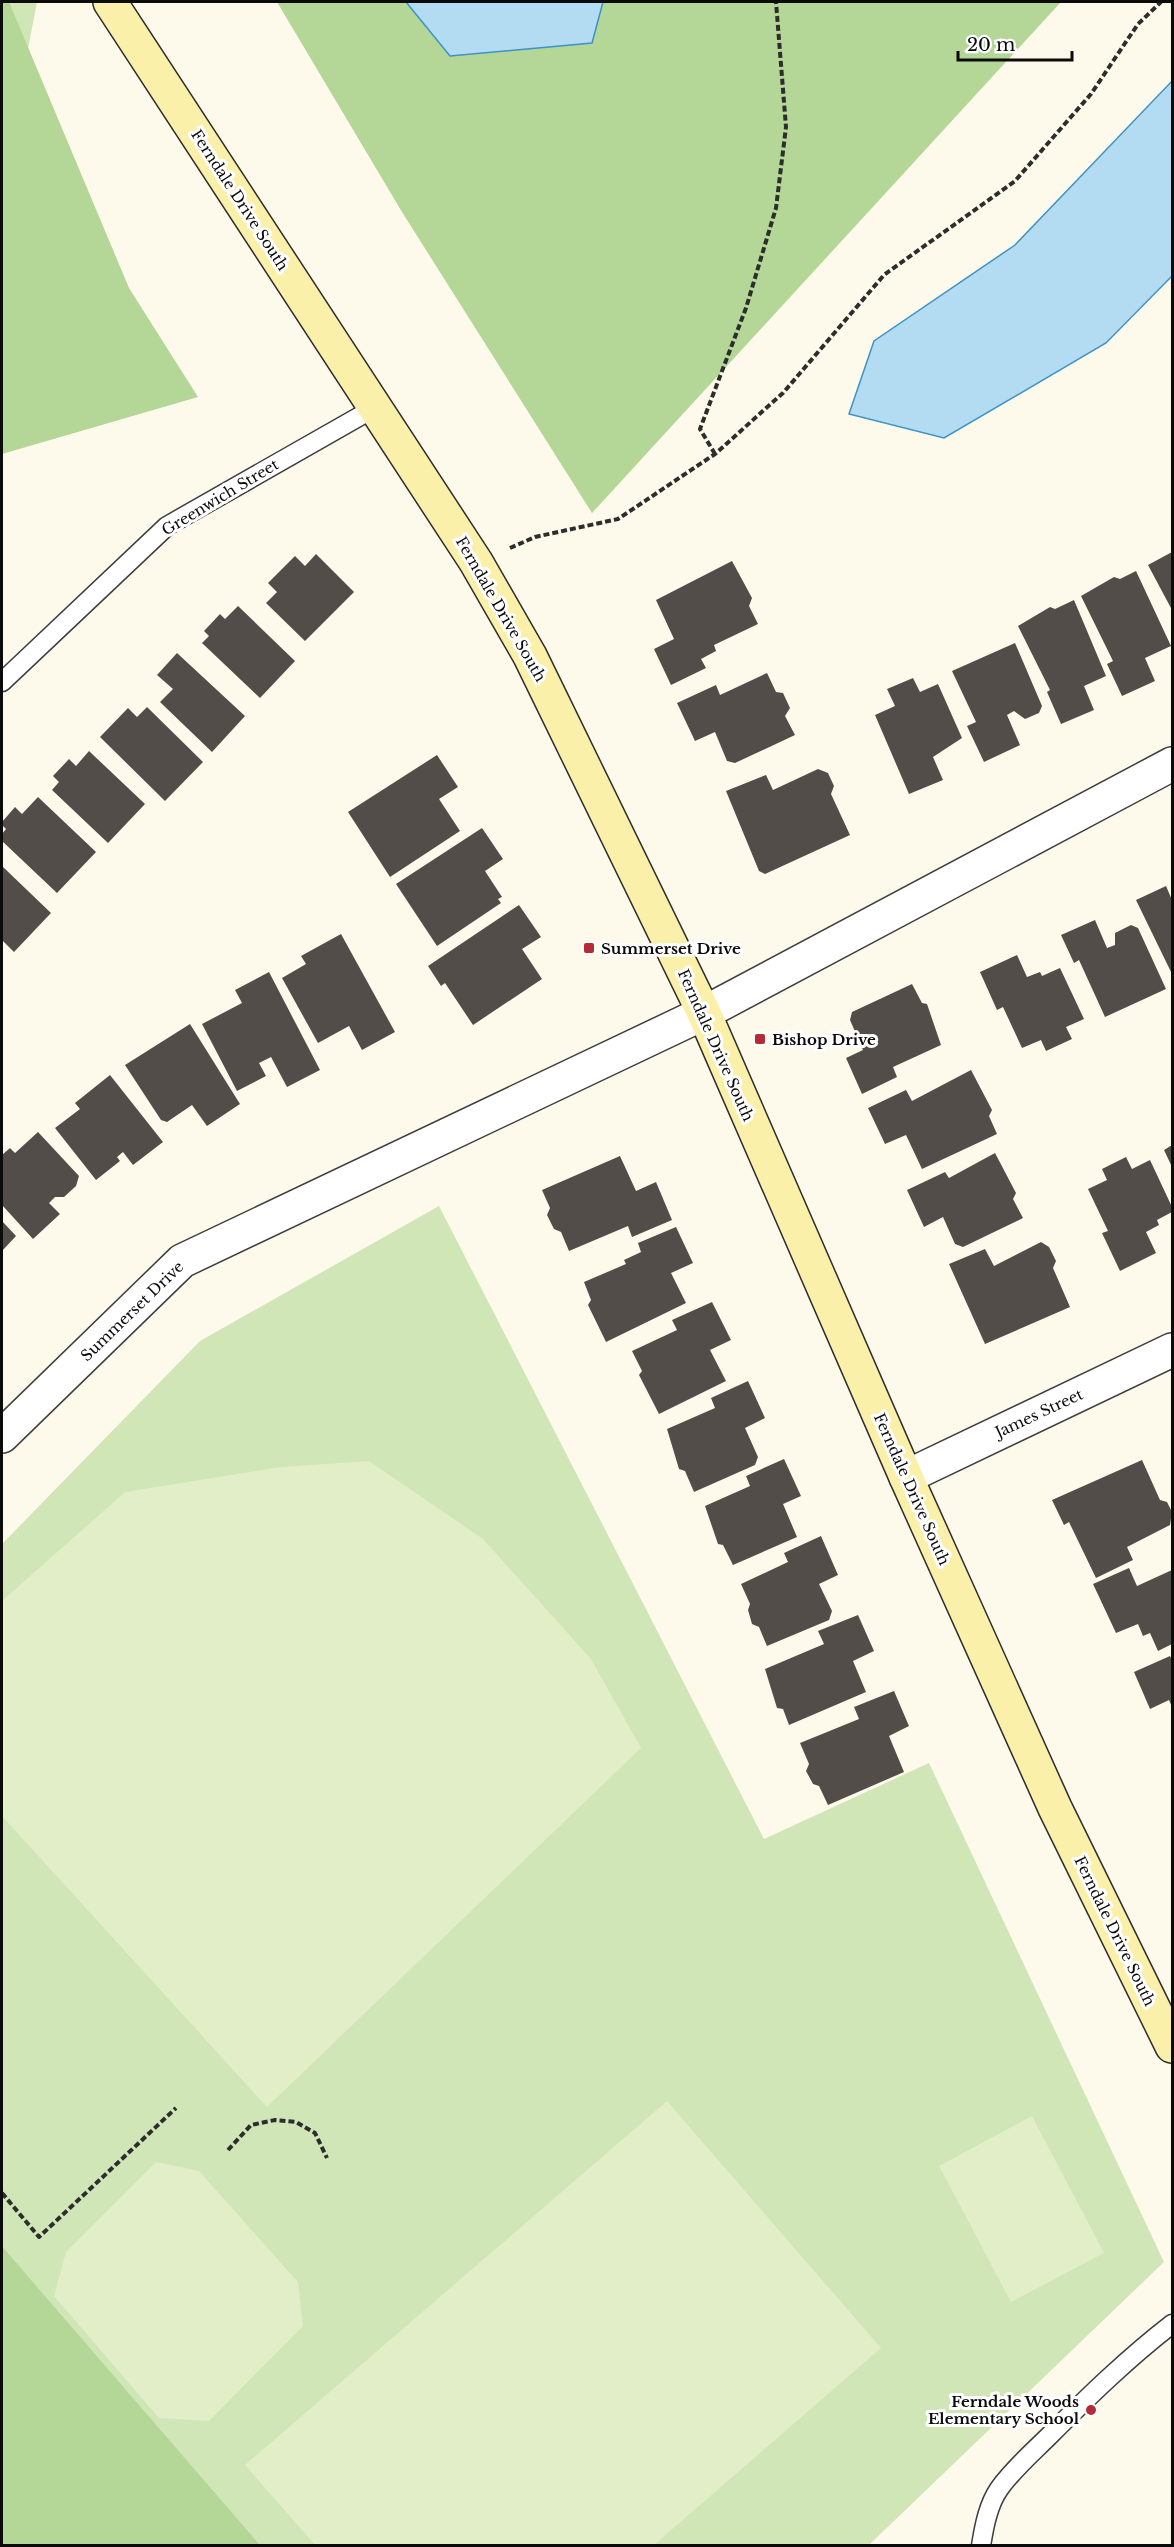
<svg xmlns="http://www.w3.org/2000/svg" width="1174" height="2547" font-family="'Libre Baskerville',serif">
  <rect width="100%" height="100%" fill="#fefaeb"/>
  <path fill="#d0e6b7" d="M2,2H37L2,186Z
    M439,1206L764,1839L929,1763L1164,2262L869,2545H260L2,2246V1544L200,1341Z"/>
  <path fill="#b4d697" d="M2,2H9L129,288L198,397L2,454Z
    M277,2H1061L592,513L402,212Z
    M2,2246L260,2545H2Z"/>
  <path fill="#e1eec8" d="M369,1461L483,1539L591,1659L641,1748L267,2107L2,1816V1601L125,1492L281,1467Z
    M667,2101L881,2348L654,2545H315L245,2465Z
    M1032,2116L1104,2253L1011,2302L939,2166Z
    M156,2162L199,2171L298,2282L303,2326L209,2421L159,2418L54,2296L66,2252Z"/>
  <path fill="#b3dcf2" stroke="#3e92c5" stroke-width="1.5" d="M406,2H603L592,43L450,56Z
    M1172,81V276L1106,343L944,438L849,414L874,341L1015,245Z"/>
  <path fill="#534d49" d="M1172,552V610L1148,565Z
    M316,554L354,592L305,641L266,603L277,592L268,583L295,556L305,566Z
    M732,561L752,598L749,606L758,624L714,645L716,651L701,659L706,668L671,685L654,649L674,639L656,600Z
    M1136,571L1171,646L1145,658L1155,681L1122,696L1107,664L1113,661L1081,596L1114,577L1120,579Z
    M1074,600L1106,676L1084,686L1094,710L1061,724L1047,692L1050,690L1018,626L1050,607L1055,609Z
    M238,606L295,661L260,698L202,643L209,636L204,631L220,614L225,619Z
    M1015,643L1042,706L1039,713L1025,719L1014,711L1007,715L1020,745L984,762L967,726L976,722L952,671Z
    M177,653L245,716L212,752L160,702L173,689L157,675Z
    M767,673L776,692L783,693L790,708L785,716L795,735L735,763L727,761L715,732L695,741L677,703L716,685L720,695Z
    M913,678L920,692L938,684L962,738L933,757L943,780L909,794L875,715L895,706L887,689Z
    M147,707L203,762L165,801L100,737L128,708L137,717Z
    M89,751L145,804L108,843L52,790L59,782L53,776L69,759L76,766Z
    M437,755L458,787L439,799L460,831L390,877L348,812Z
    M818,769L828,773L834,786L831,794L850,835L765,874L759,871L726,791L766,775L773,790Z
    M38,797L96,852L57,893L2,841V834L6,829L2,825V822L15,807L22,814Z
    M482,828L503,859L485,871L502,897L498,899L501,903L437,946L396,884Z
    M2,866L51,913L14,952L2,940Z
    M1166,886L1172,900V974L1136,900Z
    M519,905L541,937L522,949L542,979L473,1025L445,983L441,986L428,966Z
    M1095,920L1107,948L1115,945V933L1131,925L1138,928L1166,989L1105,1017L1079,960L1074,963L1061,935Z
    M341,934L395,1032L362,1050L349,1026L318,1043L282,978L306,964L301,956Z
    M1017,955L1027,977L1040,972L1042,976L1060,968L1084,1019L1066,1027L1072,1039L1046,1051L1041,1040L1022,1048L1003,1007L997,1010L980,972Z
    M269,972L320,1070L287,1087L271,1057L259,1063L266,1076L237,1091L202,1024L242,1003L235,990Z
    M912,984L922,1003L927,1004L941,1045L893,1067L897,1077L862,1094L846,1058L863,1050L850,1020L852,1012Z
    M190,1024L240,1104L207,1126L192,1105L167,1122L161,1120L125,1065Z
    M971,1070L992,1110L989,1116L997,1134L922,1169L906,1135L885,1144L868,1108L906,1090L912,1101Z
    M110,1075L163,1142L133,1165L123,1152L117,1157L120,1161L96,1180L55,1128L80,1109L75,1103Z
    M38,1132L79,1176L76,1186L64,1197H55L49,1203L60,1214L33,1239L2,1205V1155L10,1148L15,1153Z
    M1172,1145V1167L1164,1150Z
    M995,1153L1016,1193L1013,1199L1023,1218L963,1247L955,1244L943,1217L924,1227L907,1190L945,1172L949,1178Z
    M620,1156L636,1191L656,1182L672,1220L632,1237L628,1226L569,1251L561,1232L554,1229L547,1215L550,1208L542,1190Z
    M1126,1157L1132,1169L1150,1160L1172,1207V1212L1157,1220L1159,1225L1146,1232L1156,1253L1120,1271L1102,1233L1108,1231L1088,1189L1107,1180L1102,1169Z
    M2,1221L16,1236L2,1251Z
    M676,1227L693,1263L671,1273L686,1303L606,1342L588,1305L591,1300L584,1282L626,1264L624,1260L641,1252L638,1243Z
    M1041,1242L1049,1247L1056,1261L1053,1268L1070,1307L985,1344L949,1264L985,1249L994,1266Z
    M712,1302L731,1340L710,1350L726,1381L659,1414L639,1375L642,1371L632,1351L677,1330L672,1320Z
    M748,1381L765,1418L745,1428L758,1457L755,1465L694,1492L685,1471L679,1469L667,1429L715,1408L711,1398Z
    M784,1459L801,1496L783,1504L797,1537L733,1565L723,1545L718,1544L705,1506L750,1486L746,1476Z
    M1142,1460L1160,1500L1167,1502L1172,1512L1170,1525L1127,1547L1133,1560L1096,1578L1069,1522L1064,1525L1052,1500Z
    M821,1536L838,1575L819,1584L832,1611L829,1620L767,1646L759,1627L752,1624L748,1610L750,1604L741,1584L788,1562L784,1553Z
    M1129,1568L1137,1586L1172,1570V1644L1158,1651L1150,1633L1143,1636L1138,1624L1116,1633L1093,1584Z
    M858,1615L874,1651L853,1661L866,1692L789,1725L783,1709L777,1708L765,1669L824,1644L818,1631Z
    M1170,1656L1172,1660V1707L1169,1700L1150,1709L1134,1672Z
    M894,1691L909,1726L889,1736L904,1772L828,1805L819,1786L813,1784L806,1771L809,1764L800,1743L859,1719L854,1707Z"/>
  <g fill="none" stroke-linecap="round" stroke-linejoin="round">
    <defs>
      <path id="service" d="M2,682L167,526L376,407
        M981,2546C984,2527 988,2505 999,2489C1013,2469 1033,2452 1050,2435C1089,2396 1128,2358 1172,2324"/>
      <path id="minor" d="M704,1013L1172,764
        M906,1477L1172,1350"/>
      <path id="tertiary" d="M2,1436L182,1261L704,1013"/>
      <path id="secondary" d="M110,2L476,562L530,656L704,1013L906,1477L1055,1808L1172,2046"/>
    </defs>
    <use href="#service" stroke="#3e3e3e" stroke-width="21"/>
    <use href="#minor" stroke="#3e3e3e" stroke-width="36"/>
    <use href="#tertiary" stroke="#3e3e3e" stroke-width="36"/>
    <use href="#secondary" stroke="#2d2d2d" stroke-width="36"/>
    <path stroke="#2d2d2d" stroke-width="4" stroke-dasharray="6 3" stroke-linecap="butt" d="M715,454L700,429L746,308L776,208L786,127L776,2
      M510,548L535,537L618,519L715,454L783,393L884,275L1015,181L1091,94L1138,24L1161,2
      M228,2150L251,2125L275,2120L296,2122L315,2133L327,2158
      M2,2193L39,2237L176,2108"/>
    <use href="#service" stroke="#fff" stroke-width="18"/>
    <use href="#minor" stroke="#fff" stroke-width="33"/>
    <use href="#tertiary" stroke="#fff" stroke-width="33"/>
    <use href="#secondary" stroke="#fbf0a9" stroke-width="33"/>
  </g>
  <g fill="#b32c35" stroke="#fff" stroke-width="2">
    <rect x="583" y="942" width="12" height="12" rx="3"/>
    <rect x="754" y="1033" width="12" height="12" rx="3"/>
    <circle cx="1091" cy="2410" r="6"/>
  </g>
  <g text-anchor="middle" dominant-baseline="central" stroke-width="6" stroke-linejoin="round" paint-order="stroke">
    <g font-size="15" fill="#0b0b0b" stroke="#fff">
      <text transform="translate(240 200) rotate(57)">Ferndale Drive South</text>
      <text transform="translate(220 497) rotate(-31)">Greenwich Street</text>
      <text transform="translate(501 609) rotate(60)">Ferndale Drive South</text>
      <text transform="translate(716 1045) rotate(66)">Ferndale Drive South</text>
      <text transform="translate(132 1311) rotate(-44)">Summerset Drive</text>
      <text transform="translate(1039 1413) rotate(-25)">James Street</text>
      <text transform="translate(912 1489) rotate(66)">Ferndale Drive South</text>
      <text transform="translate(1115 1931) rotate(64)">Ferndale Drive South</text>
    </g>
    <g font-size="15" font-weight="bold" fill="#0b0b0b" stroke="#fff" text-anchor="start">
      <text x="601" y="948">Summerset Drive</text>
      <text x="772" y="1039">Bishop Drive</text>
      <text x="1079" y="2401" text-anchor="end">Ferndale Woods<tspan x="1079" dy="17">Elementary School</tspan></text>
    </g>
  </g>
  <rect width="1174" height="2547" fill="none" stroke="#0b0b0b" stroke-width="6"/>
  <path d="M958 51v9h114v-9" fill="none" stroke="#0b0b0b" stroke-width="3"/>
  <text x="967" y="51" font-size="18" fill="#0b0b0b" stroke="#ffffff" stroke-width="4.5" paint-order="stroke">20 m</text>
</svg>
